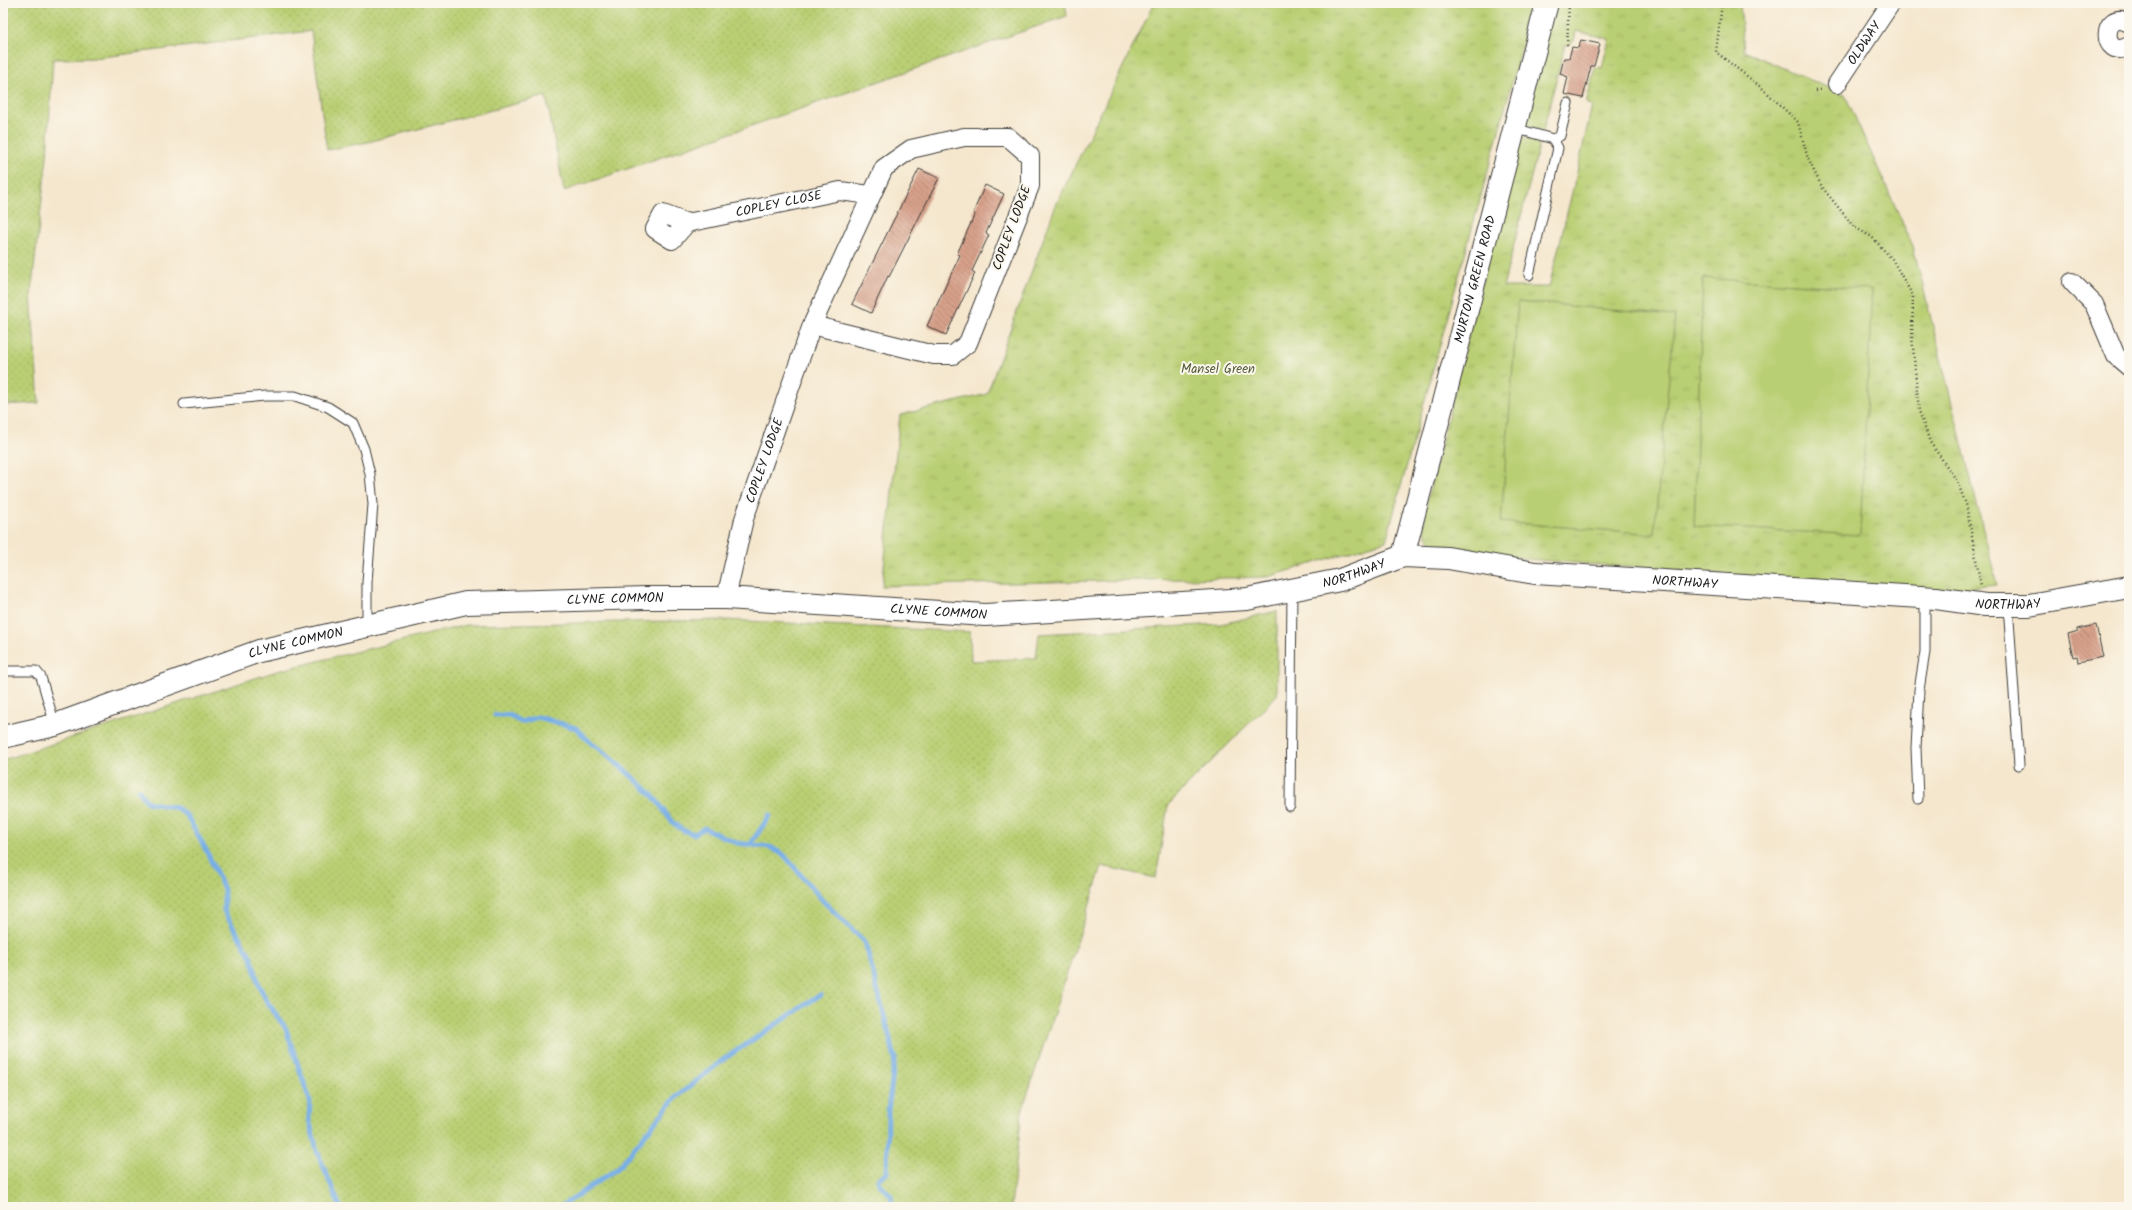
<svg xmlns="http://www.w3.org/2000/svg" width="2132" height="1210" font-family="Kalam,sans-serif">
  <defs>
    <pattern id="grass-dots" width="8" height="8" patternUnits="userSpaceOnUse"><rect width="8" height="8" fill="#b9cf73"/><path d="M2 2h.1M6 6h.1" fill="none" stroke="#9eb163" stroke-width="1.8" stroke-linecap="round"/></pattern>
    <pattern id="park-tufts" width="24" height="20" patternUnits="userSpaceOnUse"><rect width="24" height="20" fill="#b9cf73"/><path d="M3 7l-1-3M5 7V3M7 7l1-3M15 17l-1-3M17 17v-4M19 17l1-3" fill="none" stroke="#9eb163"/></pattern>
    <pattern id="building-back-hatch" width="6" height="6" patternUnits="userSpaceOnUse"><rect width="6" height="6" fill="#d7a08a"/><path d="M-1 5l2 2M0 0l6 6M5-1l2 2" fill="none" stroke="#ae8270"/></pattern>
  </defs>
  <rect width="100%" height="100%" fill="#fbf7ec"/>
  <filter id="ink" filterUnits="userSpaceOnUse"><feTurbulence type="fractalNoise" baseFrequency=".025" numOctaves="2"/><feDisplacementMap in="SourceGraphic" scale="8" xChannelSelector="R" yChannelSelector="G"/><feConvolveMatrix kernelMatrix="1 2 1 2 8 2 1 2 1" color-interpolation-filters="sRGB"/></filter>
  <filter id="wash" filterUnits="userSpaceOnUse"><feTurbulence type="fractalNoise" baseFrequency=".012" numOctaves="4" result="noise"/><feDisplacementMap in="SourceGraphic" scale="16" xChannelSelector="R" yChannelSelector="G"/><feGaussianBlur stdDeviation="0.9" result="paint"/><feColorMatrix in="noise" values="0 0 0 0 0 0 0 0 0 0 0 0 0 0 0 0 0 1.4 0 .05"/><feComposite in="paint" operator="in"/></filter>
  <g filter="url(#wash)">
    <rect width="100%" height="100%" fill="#f5e7ce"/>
    <path fill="url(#grass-dots)" stroke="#6a7648" d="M3,3H1065L1067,16L564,191L546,96L368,142L327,150L311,31L94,58L53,59L47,157L31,294L39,403L3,405Z
      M1277,611V695L1168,805L1156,878L1102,866L1022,1111L1011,1207H3V760L277,671L466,625L725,620L970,632L971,661L1036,658L1039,634L1221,624Z"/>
    <path fill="url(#park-tufts)" stroke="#6a7648" d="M1154,3H1534L1386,541L1268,577L882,586L900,415L987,394L1055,207Z
      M1552,3H1740L1744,51L1845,95L1913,246L1997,585L1934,591L1526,559L1444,547L1431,542L1426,534L1424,526L1427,501L1519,136L1540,142L1503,287H1549L1580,160L1592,105L1587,104V100L1595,67L1602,68L1609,39L1576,31L1574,41L1568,45H1565L1543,131L1522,125Z"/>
    <path fill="#b9cf73" stroke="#6a7648" d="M1703,278L1872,289L1860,535L1694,526Z
      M1518,301L1675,316L1654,534L1501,522Z"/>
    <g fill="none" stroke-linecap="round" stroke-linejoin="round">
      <path stroke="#77aee6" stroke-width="5" d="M495,715H509L521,722L538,717L576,728L592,744L600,749C617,764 635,778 651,794C667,810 669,829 695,834L704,828L737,843L770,847L784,855L823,901L865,942L895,1058L888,1110L887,1173L878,1179L879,1184L891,1195L892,1207
        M139,790L147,802L177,808L187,816L206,850L224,889V911L251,957L259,985L266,1000L286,1029L310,1101L309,1119L317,1151L340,1207
        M750,845L770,815
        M560,1207L618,1168L674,1099L724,1059L820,995"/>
    </g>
    <g id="blocks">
      <path fill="url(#building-back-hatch)" d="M1581,40L1600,44L1594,66H1591L1583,98L1564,94L1568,77L1560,74L1564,58H1569L1572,47L1578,48Z
        M919,169L939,178L889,277L888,276L871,313L852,304Z
        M985,185L1004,194L986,233L989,235L972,271L975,273L946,335L927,326L960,255L957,254L975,214L973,213Z
        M2096,625L2103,657L2078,662L2077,656L2073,657L2068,634L2078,631V629Z"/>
    </g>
  </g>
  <g filter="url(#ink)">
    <use href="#blocks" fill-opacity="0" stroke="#3d3a37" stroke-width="1"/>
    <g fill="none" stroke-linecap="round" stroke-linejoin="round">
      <defs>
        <path id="service" d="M1514,128L1553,139L1560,136L1568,103
          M1529,275L1558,148L1553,139
          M184,404L265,396H295L328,407L353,423L364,449L370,474L373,504L367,582V626
          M2008,605L2019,765
          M3,671H36L41,677L55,725
          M1918,799L1916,748L1919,690L1925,652V597
          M1290,807L1292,590"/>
        <g id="minor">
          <path d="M2129,23C2101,7 2100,62 2129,46"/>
          <path id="s1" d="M1837,84L1891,3"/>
          <path id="s2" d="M687,223L663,214L655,229L672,240L687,223L840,191L870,195"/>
          <path d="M2072,282L2094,304L2116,356L2129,367"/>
          <path id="s3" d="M726,598L744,519L812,325L884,168L911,149L964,137H1008L1030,156V186L968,343L953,355H934L812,325"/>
        </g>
        <g id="tertiary">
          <path id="s4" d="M1403,556L1547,3"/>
        </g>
        <g id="secondary">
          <path id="s5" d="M3,737L55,725L259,651L466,603L646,598H726L985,615L1247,599L1340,580L1403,556L1448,558L1535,573L1936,598L1985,605H2029L2129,587"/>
        </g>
      </defs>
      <use href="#service" stroke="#3d3a37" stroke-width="11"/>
      <use href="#minor" stroke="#3d3a37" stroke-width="20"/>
      <use href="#tertiary" stroke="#3d3a37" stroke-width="24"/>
      <use href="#secondary" stroke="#3d3a37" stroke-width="24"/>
      <path stroke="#3d3a37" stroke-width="2.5" stroke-dasharray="1 3" stroke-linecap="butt" d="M1722,3L1716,52L1761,87L1798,122L1808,159L1822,187L1854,227L1872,237L1892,259L1913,296L1912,336L1919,411L1930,442L1957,481L1966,504L1981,586
        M1567,45L1569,3
        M1815,91L1822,89"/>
      <use href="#service" stroke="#fff" stroke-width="9"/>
      <use href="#minor" stroke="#fff" stroke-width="18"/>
      <use href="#tertiary" stroke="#fff" stroke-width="22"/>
      <use href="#secondary" stroke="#fff" stroke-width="22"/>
    </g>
  </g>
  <g text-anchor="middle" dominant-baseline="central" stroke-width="4" stroke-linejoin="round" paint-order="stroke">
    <g font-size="13" fill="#1c1c1c" stroke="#fbf7ec">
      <text stroke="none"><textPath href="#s1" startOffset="49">OLDWAY</textPath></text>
      <text stroke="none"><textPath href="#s2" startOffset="179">COPLEY CLOSE</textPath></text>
      <text transform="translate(1012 228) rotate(-70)">COPLEY LODGE</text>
      <text stroke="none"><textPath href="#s4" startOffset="286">MURTON GREEN ROAD</textPath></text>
      <text stroke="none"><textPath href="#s3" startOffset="143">COPLEY LODGE</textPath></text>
      <text stroke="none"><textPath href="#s5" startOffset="1375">NORTHWAY</textPath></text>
      <text stroke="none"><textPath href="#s5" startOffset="1711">NORTHWAY</textPath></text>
      <text stroke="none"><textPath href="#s5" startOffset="632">CLYNE COMMON</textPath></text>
      <text stroke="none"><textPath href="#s5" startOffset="2035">NORTHWAY</textPath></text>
      <text stroke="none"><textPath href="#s5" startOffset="956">CLYNE COMMON</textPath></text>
      <text stroke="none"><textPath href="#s5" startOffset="308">CLYNE COMMON</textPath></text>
    </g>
    <g font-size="13" fill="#535b3a" stroke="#fbf7ec">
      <text x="1218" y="369">Mansel Green</text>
    </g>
  </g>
  <rect width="2132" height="1210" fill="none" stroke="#fbf7ec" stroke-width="16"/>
</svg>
